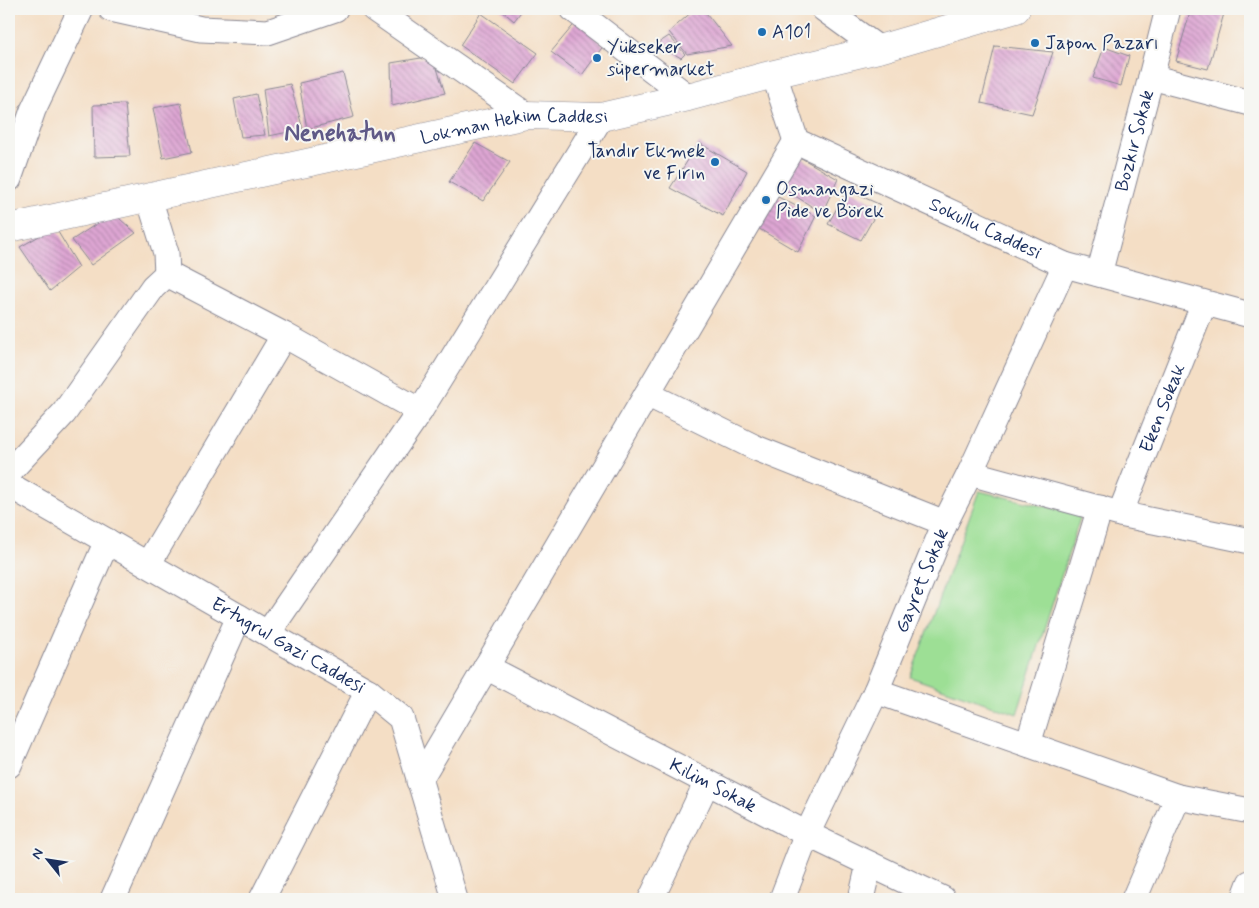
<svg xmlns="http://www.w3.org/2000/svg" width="1259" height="908" font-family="Mynerve,sans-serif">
  <defs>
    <pattern id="building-back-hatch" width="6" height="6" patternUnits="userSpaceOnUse" patternTransform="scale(1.25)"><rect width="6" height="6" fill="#dea6d3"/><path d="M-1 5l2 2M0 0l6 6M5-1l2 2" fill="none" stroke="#b388ae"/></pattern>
  </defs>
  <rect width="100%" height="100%" fill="#f6f6f2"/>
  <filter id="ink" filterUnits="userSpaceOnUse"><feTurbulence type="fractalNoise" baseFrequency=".02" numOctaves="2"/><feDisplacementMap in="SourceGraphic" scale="10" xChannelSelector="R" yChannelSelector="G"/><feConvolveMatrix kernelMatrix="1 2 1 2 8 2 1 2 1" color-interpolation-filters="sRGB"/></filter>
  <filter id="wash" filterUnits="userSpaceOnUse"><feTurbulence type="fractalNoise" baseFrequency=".0096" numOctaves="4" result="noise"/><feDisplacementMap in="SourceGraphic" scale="20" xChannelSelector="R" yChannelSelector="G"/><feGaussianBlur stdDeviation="1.12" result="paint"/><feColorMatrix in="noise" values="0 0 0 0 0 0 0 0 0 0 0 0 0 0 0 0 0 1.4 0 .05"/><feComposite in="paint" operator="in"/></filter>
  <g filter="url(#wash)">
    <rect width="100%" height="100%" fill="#f4dec5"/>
    <path fill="#9ddf95" stroke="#5c877a" d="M979,491L1081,515L1017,714L910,677Z"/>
    <g id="blocks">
      <path fill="url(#building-back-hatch)" d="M500,9H523L514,21Z
        M695,9H703L732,46L687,54L669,32Z
        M1191,9H1216L1225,10L1208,69L1176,61Z
        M481,13L538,53L515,84L460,45Z
        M577,21L604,45L582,75L551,52Z
        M669,36L685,54L681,58L657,44Z
        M995,46L1053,52L1032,114L981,103Z
        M1104,47L1129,56L1121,86L1093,78Z
        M433,56L445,93L392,106L391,63Z
        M343,73L354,117L307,129L299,83Z
        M290,84L303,129L269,136L263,89Z
        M256,94L265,135L241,137L234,99Z
        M181,103L192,152L163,158L153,108Z
        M125,104L130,156L94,157L93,105Z
        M475,143L510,162L483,201L449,182Z
        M699,143L747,171L723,216L670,188Z
        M796,155L838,179L822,213L778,185Z
        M847,190L881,205L861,240L828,224Z
        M776,196L816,216L798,252L756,227Z
        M113,213L136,233L91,265L72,240Z
        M55,227L79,267L50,291L20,247Z"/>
    </g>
  </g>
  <g filter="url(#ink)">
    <use href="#blocks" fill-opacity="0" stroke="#888692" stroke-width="1"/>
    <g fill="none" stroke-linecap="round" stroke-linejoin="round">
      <defs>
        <g id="minor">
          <path d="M111,9L201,29L268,32L335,9"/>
          <path d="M374,9L526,115"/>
          <path d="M573,9L688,97"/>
          <path d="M824,9L879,49"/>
          <path id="s1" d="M774,74L796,141L1065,265L1250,315"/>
          <path d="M1151,77L1250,103"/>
          <path d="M9,179L33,110L81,9"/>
          <path d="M149,198L166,253L167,274"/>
          <path id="s2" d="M1099,274L1151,77L1168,9"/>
          <path d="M647,394L756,448L945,523"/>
          <path d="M9,472L64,413L153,287L167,274L284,335L420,411"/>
          <path d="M970,473L1120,514L1250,541"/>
          <path id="s3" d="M9,485L368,691L401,718L455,899"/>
          <path id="s4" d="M1120,514L1204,303"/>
          <path d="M148,564L284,335"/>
          <path d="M268,633L420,411L601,117"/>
          <path id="s5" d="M486,667L807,834L943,899"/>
          <path d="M876,691L1178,797L1250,811"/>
          <path d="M1028,744L1100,508"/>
          <path d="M9,765L107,541"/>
          <path d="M419,781L796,141"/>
          <path d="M113,899L239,617"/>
          <path d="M262,899L368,691"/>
          <path d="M651,899L707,782"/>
          <path id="s6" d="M782,899L807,834L876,691L945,523L970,473L1065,265"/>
          <path d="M861,899L869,864"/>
          <path d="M1134,899L1178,797"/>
          <path d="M1244,899L1250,883"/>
        </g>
        <g id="tertiary">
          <path id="s7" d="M9,228L526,115L601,117L688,97L774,74L879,49L1016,9"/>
        </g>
      </defs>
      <use href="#minor" stroke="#888692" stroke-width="27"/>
      <use href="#tertiary" stroke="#888692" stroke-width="29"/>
      <use href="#minor" stroke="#fff" stroke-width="25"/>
      <use href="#tertiary" stroke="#fff" stroke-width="28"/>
    </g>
  </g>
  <g fill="#1f6fb2" stroke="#f6f6f2" stroke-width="2">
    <circle cx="762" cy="32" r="5"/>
    <circle cx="1035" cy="43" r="5"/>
    <circle cx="597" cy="58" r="5"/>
    <circle cx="715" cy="162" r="5"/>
    <circle cx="766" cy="200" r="5"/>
  </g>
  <g text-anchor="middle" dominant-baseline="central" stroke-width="4" stroke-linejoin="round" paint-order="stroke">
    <g font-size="19" fill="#1b2f5e" stroke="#f6f6f2" text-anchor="start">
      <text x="772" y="32">A101</text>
      <text x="1045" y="43">Japon Pazarı</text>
      <text x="607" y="47">Yükseker<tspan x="607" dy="22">süpermarket</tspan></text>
      <text x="705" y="151" text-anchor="end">Tandır Ekmek<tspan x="705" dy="22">ve Fırın</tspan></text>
      <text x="776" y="189">Osmangazi<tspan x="776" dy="22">Pide ve Börek</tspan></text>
    </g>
    <g font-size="19" fill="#1b2f5e" stroke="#f6f6f2">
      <text stroke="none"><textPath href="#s7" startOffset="516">Lokman Hekim Caddesi</textPath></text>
      <text stroke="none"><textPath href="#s2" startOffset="138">Bozkır Sokak</textPath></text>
      <text stroke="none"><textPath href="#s1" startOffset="279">Sokullu Caddesi</textPath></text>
      <text stroke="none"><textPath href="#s4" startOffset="114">Eken Sokak</textPath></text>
      <text stroke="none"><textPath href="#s6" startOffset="348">Gayret Sokak</textPath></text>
      <text stroke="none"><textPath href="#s3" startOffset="322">Ertugrul Gazi Caddesi</textPath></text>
      <text stroke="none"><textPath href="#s5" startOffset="256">Kilim Sokak</textPath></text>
    </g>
    <g font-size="24" font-weight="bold" fill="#5f5987" stroke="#f6f6f2">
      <text x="340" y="133">Nenehatun</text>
    </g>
  </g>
  <rect width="1259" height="908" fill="none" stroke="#f6f6f2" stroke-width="30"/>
  <g transform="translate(48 860) rotate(300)" stroke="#f6f6f2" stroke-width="4" paint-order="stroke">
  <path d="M0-4L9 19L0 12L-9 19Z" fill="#1b2f5e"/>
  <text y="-8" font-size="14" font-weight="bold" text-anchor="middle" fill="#1b2f5e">N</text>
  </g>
</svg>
